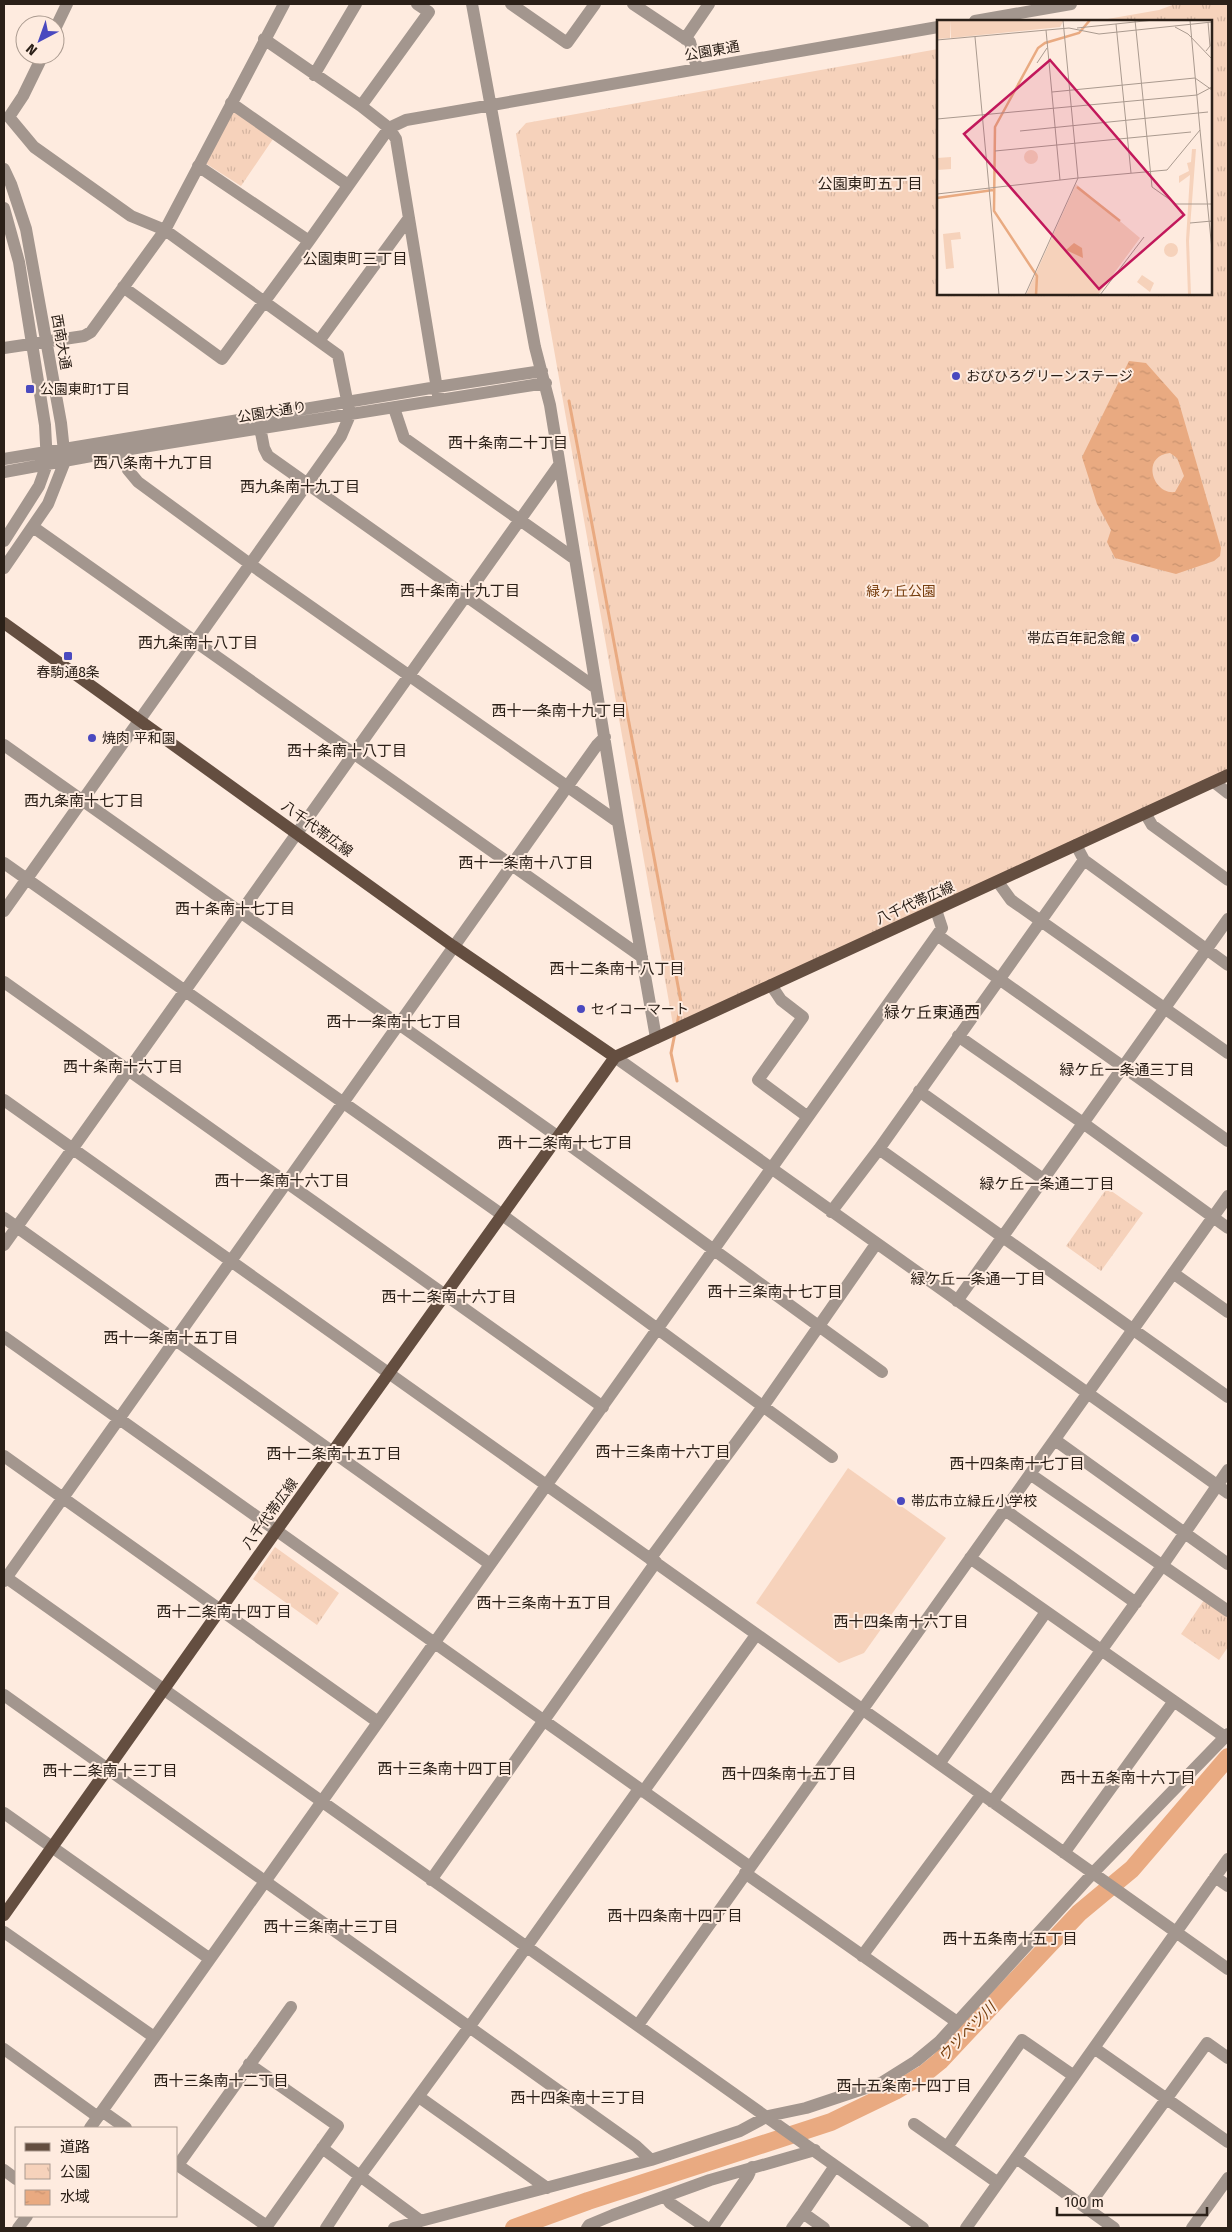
<svg xmlns="http://www.w3.org/2000/svg" width="1232" height="2232" font-family="'Fira Sans','Noto Sans JP',sans-serif">
  <defs>
    <pattern id="park-tufts" width="24" height="20" patternUnits="userSpaceOnUse" patternTransform="scale(1.25)"><rect width="24" height="20" fill="#f6d2bb"/><path d="M3 7l-1-3M5 7V3M7 7l1-3M15 17l-1-3M17 17v-4M19 17l1-3" fill="none" stroke="#d3b4a0"/></pattern>
    <pattern id="water-ripples" width="26" height="14" patternUnits="userSpaceOnUse" patternTransform="scale(1.25)"><rect width="26" height="14" fill="#e9aa81"/><path d="M2 4q2-2 4 0t4 0M15 11q2-2 4 0t4 0" fill="none" stroke="#c8926f"/></pattern>
  </defs>
  <rect width="100%" height="100%" fill="#feebdf"/>
  <path fill="#f6d2bb" d="M848,1468L946,1538L864,1653L839,1663L756,1603Z"/>
  <path fill="url(#park-tufts)" d="M1175,4H1228V771L673,1025L516,134L526,123L938,49V294H1211V21H1096L1159,10Z
    M232,110L273,139L241,186L205,163Z
    M1107,1188L1143,1213L1101,1271L1066,1246Z
    M275,1547L339,1593L317,1625L253,1579Z
    M1204,1600L1228,1617V1647L1219,1660L1181,1634Z"/>
  <path fill="url(#water-ripples)" fill-rule="evenodd" d="M1129,361L1146,363L1178,399L1221,548L1220,556L1214,561L1176,574L1115,558L1107,542L1111,530L1097,504L1082,457ZM1170,453L1177,458L1184,476L1175,492C1153,495 1140,456 1170,453Z"/>
  <g fill="none" stroke-linecap="round" stroke-linejoin="round">
    <path stroke="#e9aa81" stroke-width="3" d="M569,401L681,1002L677,1025
      M675,1033L671,1053L677,1081"/>
    <path stroke="#e9aa81" stroke-width="18" d="M514,2228L588,2201L831,2122L895,2091L924,2074L940,2061L1079,1913L1132,1869L1228,1757"/>
    <path stroke="#a3968e" stroke-width="12" d="M472,4L535,347L550,405L618,822L656,1038
      M511,4L567,43L595,4
      M633,4L690,42L697,68
      M975,21L1071,4
      M55,29L67,4
      M264,39L361,106L389,128L396,139L438,395
      M685,39L709,4
      M314,75L356,4
      M231,103L348,185
      M361,106L429,12L417,4
      M198,166L309,241
      M4,169L11,184L26,229L61,423L65,461L48,504L4,568
      M4,208L19,262L45,425L47,464L39,486L4,541
      M123,287L222,359L309,241L389,128L406,120L938,27
      M319,341L409,218
      M4,348L84,336L91,332L165,230L284,4
      M394,408L404,438L575,559
      M259,422L264,448L268,456L596,688
      M122,440L128,470L138,482L250,564L618,822
      M4,459L437,387L542,371
      M4,472L124,450L546,383
      M33,527L642,957
      M4,745L557,1136L882,1372
      M1214,782L1228,793
      M1145,813L1152,825L1228,880
      M1076,845L1084,860L1228,965
      M4,863L501,1214L832,1457
      M998,882L1011,900L1228,1053
      M4,911L341,436L350,415L338,355L165,230L131,216L34,147L9,117L23,96L43,55
      M937,935L1228,1141
      M4,982L603,1407
      M771,985L781,1000L803,1017L758,1080L808,1117
      M958,1036L1083,1123L1228,1228
      M615,1057L1228,1493
      M919,1091L1043,1179
      M4,1100L1228,1969
      M879,1149L1228,1397
      M831,1212L879,1149L1084,860
      M4,1218L490,1564
      M4,1245L559,465
      M1173,1273L1228,1312
      M957,1301L1228,919
      M4,1337L750,1867
      M1055,1440L1228,1564
      M4,1456L378,1722
      M1030,1474L1228,1611
      M1005,1510L1136,1603
      M970,1558L1225,1737
      M650,1559L764,1405L876,1244
      M4,1576L923,2228
      M4,1581L567,787L597,745L605,737
      M4,1695L636,2146L651,2160
      M939,1764L1046,1612
      M643,1792L756,1635
      M992,1802L1162,1566L1228,1470
      M4,1813L210,1959
      M1064,1853L1174,1701
      M745,1873L957,2022
      M1215,1877L1228,1886
      M431,1880L656,1562
      M4,1932L154,2037
      M862,1956L981,1795
      M638,2025L1228,1196
      M1094,2048L1228,2142
      M4,2049L98,2117
      M419,2097L547,2188
      M102,2111L126,2128
      M914,2124L998,2183
      M90,2128L942,928L936,910
      M947,2147L1022,2040L1074,2076
      M322,2148L421,2221
      M1016,2158L1114,2228
      M176,2164L267,2226L338,2126L249,2064
      M178,2165L291,2007
      M4,2170L16,2179
      M665,2196L670,2203L707,2228
      M1087,2208L1207,2043L1228,2058
      M18,2228L27,2216
      M326,2228L360,2176L470,2026L639,1789
      M394,2228L651,2160L740,2131L768,2116L806,2108L881,2083L916,2061L939,2042L1093,1873L1228,1734
      M587,2228L589,2225L613,2215L710,2180L815,2150
      M712,2228L748,2176L752,2167
      M792,2228L803,2213
      M824,2228L803,2213L835,2166
      M966,2228L1228,1859
      M1192,2228L1228,2178"/>
    <path stroke="#644e40" stroke-width="12" d="M4,623L453,946L615,1057
      M4,1915L276,1531L615,1057L1228,775"/>
  </g>
  <g fill="#4a49bf" stroke="#feebdf" stroke-width="2">
    <circle cx="956" cy="376" r="5"/>
    <rect x="25" y="384" width="10" height="10" rx="2.5"/>
    <circle cx="1135" cy="638" r="5"/>
    <rect x="63" y="651" width="10" height="10" rx="2.5"/>
    <circle cx="92" cy="738" r="5"/>
    <circle cx="581" cy="1009" r="5"/>
    <circle cx="901" cy="1501" r="5"/>
  </g>
  <g text-anchor="middle" dominant-baseline="central" stroke-width="4" stroke-linejoin="round" paint-order="stroke">
    <g font-size="14" fill="#2b2018" stroke="#feebdf">
      <text transform="translate(712 51) rotate(-10)">公園東通</text>
      <text transform="translate(61 342) rotate(80)">西南大通</text>
      <text transform="translate(272 412) rotate(-9)">公園大通り</text>
      <text transform="translate(317 829) rotate(36)">八千代帯広線</text>
      <text transform="translate(915 903) rotate(-24)">八千代帯広線</text>
      <text transform="translate(270 1514) rotate(-54)">八千代帯広線</text>
    </g>
    <g font-size="14" fill="#2b2018" stroke="#feebdf" text-anchor="start">
      <text x="966" y="376">おびひろグリーンステージ</text>
      <text x="40" y="389">公園東町1丁目</text>
      <text x="1125" y="638" text-anchor="end">帯広百年記念館</text>
      <text x="68" y="672" text-anchor="middle">春駒通8条</text>
      <text x="102" y="738">焼肉 平和園</text>
      <text x="591" y="1009">セイコーマート</text>
      <text x="911" y="1501">帯広市立緑丘小学校</text>
    </g>
    <g font-size="14" fill="#763d0d" stroke="#feebdf">
      <text x="901" y="591">緑ヶ丘公園</text>
    </g>
    <g font-size="15" fill="#2b2018" stroke="#feebdf">
      <text x="870" y="184">公園東町五丁目</text>
      <text x="355" y="259">公園東町三丁目</text>
      <text x="508" y="443">西十条南二十丁目</text>
      <text x="153" y="463">西八条南十九丁目</text>
      <text x="300" y="487">西九条南十九丁目</text>
      <text x="460" y="591">西十条南十九丁目</text>
      <text x="198" y="643">西九条南十八丁目</text>
      <text x="559" y="711">西十一条南十九丁目</text>
      <text x="347" y="751">西十条南十八丁目</text>
      <text x="84" y="801">西九条南十七丁目</text>
      <text x="526" y="863">西十一条南十八丁目</text>
      <text x="235" y="909">西十条南十七丁目</text>
      <text x="617" y="969">西十二条南十八丁目</text>
      <text x="394" y="1022">西十一条南十七丁目</text>
      <text x="123" y="1067">西十条南十六丁目</text>
      <text x="1127" y="1070">緑ケ丘一条通三丁目</text>
      <text x="565" y="1143">西十二条南十七丁目</text>
      <text x="282" y="1181">西十一条南十六丁目</text>
      <text x="1047" y="1184">緑ケ丘一条通二丁目</text>
      <text x="978" y="1279">緑ケ丘一条通一丁目</text>
      <text x="775" y="1292">西十三条南十七丁目</text>
      <text x="449" y="1297">西十二条南十六丁目</text>
      <text x="171" y="1338">西十一条南十五丁目</text>
      <text x="663" y="1452">西十三条南十六丁目</text>
      <text x="334" y="1454">西十二条南十五丁目</text>
      <text x="1017" y="1464">西十四条南十七丁目</text>
      <text x="544" y="1603">西十三条南十五丁目</text>
      <text x="224" y="1612">西十二条南十四丁目</text>
      <text x="901" y="1622">西十四条南十六丁目</text>
      <text x="445" y="1769">西十三条南十四丁目</text>
      <text x="110" y="1771">西十二条南十三丁目</text>
      <text x="789" y="1774">西十四条南十五丁目</text>
      <text x="1128" y="1778">西十五条南十六丁目</text>
      <text x="675" y="1916">西十四条南十四丁目</text>
      <text x="331" y="1927">西十三条南十三丁目</text>
      <text x="1010" y="1939">西十五条南十五丁目</text>
      <text x="221" y="2081">西十三条南十二丁目</text>
      <text x="904" y="2086">西十五条南十四丁目</text>
      <text x="578" y="2098">西十四条南十三丁目</text>
    </g>
    <g font-size="15" font-style="italic" fill="#743c0b" stroke="#feebdf">
      <text transform="translate(967 2032) rotate(-46)">ウツベツ川</text>
    </g>
    <g font-size="16" fill="#2b2018" stroke="#feebdf">
      <text x="932" y="1012">緑ケ丘東通西</text>
    </g>
  </g>
  <g transform="translate(937 20)">
    <rect width="275" height="275" fill="#feebdf"/>
    <path d="M13,0H127L123,7L14,18ZM87 137a7 7 0 1 1 14 0a7 7 0 1 1-14 0ZM14,137V149L0,150V138ZM227 230a7 7 0 1 1 14 0a7 7 0 1 1-14 0ZM205,255L217,263L213,272L200,262Z" fill="#f6d2bb"/>
    <path d="M0,0H13V18L0,19ZM255,129H259L252,221L254,275H251L249,220L253,155L242,163V156L252,151L250,143L254,142ZM139,164L203,218L161,275H89ZM23,212L24,219L14,220L17,248L9,249L6,214Z" fill="#f6d2bb"/>
    <path d="M137,223L145,228L146,238L129,230Z" fill="#e9aa81"/>
    <path fill="none" stroke="#e9aa81" stroke-width="2.5" d="M140,167L183,201M0,178L56,170M99,275L100,256L57,191L58,107L101,28L108,23L142,13L153,0"/>
    <path fill="none" stroke="#aa9a8f" stroke-width="1" d="M198,0L215,167L239,184H275M179,4L194,153M238,7L251,14L275,39M140,8L217,0M109,10L123,160M38,17L62,275M0,20L132,8L162,14L275,2M269,31L273,26L271,2M100,43L110,28M115,72L258,58L275,70M0,99L260,75L275,67M263,110L275,230M83,111L271,92M58,131L254,112M141,158L230,150L263,110L253,0M0,174L141,158M253,203L275,201M88,275L141,158L126,0M163,275L207,217"/>
    <path fill="#c2185b" fill-opacity="0.15" stroke="#c2185b" stroke-width="2.5" d="M113,40L247,195L162,269L27,114Z"/>
    <rect width="275" height="275" fill="none" stroke="#2b2018" stroke-width="2.5"/>
  </g>
  <rect width="1232" height="2232" fill="none" stroke="#2b2018" stroke-width="10"/>
  <rect x="15" y="2127" width="162" height="90" fill="#feebdf" stroke="#aa9a8f"/>
  <rect x="25" y="2143" width="25" height="8" fill="#644e40" stroke="#aa9a8f"/>
  <text x="60" y="2152" font-size="15" fill="#2b2018">道路</text>
  <rect x="25" y="2164" width="25" height="15" fill="url(#park-tufts)" stroke="#aa9a8f"/>
  <text x="60" y="2177" font-size="15" fill="#2b2018">公園</text>
  <rect x="25" y="2190" width="25" height="15" fill="url(#water-ripples)" stroke="#aa9a8f"/>
  <text x="60" y="2202" font-size="15" fill="#2b2018">水域</text>
  <g transform="translate(40 40) rotate(221)"><circle r="24" fill="#feebdf" stroke="#aa9a8f"/>
  <path d="M0-4L9 19L0 12L-9 19Z" fill="#4a49bf"/>
  <text y="-8" font-size="14" font-weight="bold" text-anchor="middle" fill="#2b2018">N</text>
  </g>
  <path d="M1057 2207v8h150v-8" fill="none" stroke="#2b2018" stroke-width="2.5"/>
  <text x="1064" y="2207" font-size="15" fill="#2b2018" stroke="#feebdf" stroke-width="4" paint-order="stroke">100 m</text>
</svg>
